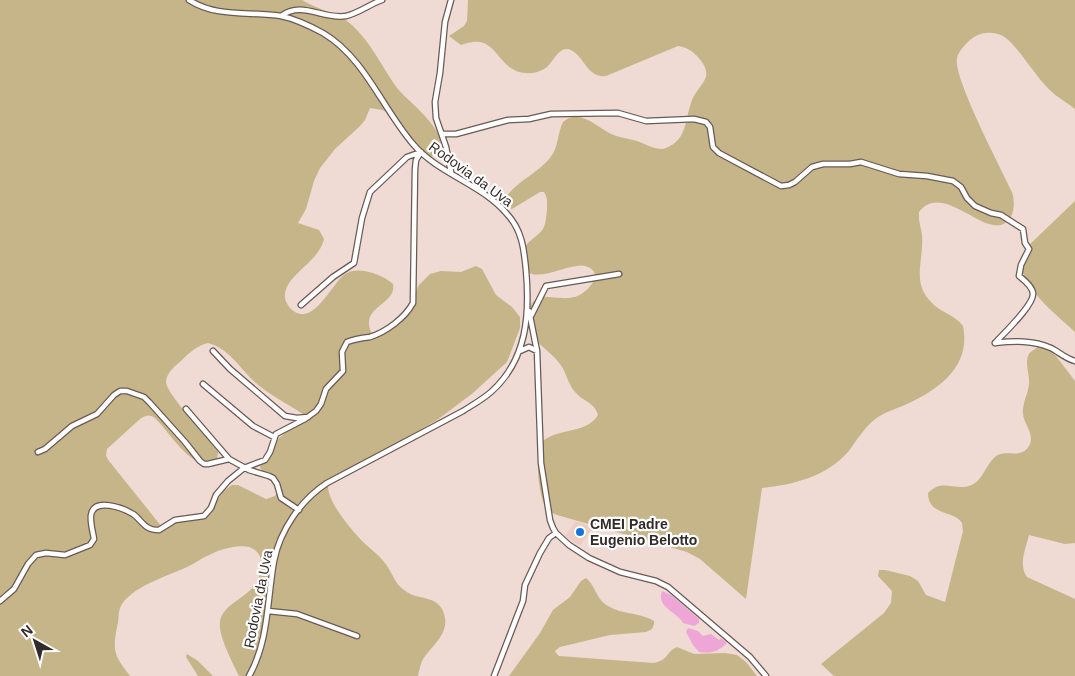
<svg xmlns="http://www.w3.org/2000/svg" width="1075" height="676" font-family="Helvetica,sans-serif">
  <rect width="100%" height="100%" fill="#efdad4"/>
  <path fill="#eccec7" d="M576,521L594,527L580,546L565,536Z"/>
  <path fill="#c6b588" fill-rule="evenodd" d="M0,0H302C318,10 340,13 353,26C372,44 382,67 397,88C407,101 452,133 438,152C436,155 432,157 428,157C406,156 402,119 385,111C380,109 375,109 370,108L365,120L360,126L335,149L320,168L314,181L306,209L298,223L319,230L324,239C319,262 287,274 285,294C284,299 287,304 290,308C313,332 333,279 347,273C360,266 383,275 393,284C397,305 360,306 371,332H383L406,312L419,285L430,274L441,271L461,272L476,266L482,269L496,295L512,307L520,317V328L507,362L473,393L437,420L338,477L328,486C328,503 351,529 362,541C369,548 378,554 384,562C392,571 394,583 404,590C418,602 441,593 445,618C448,636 429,648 422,661C420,666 419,671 418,676H239C233,663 218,636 220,622C223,599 260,598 261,566C262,562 261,556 257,552C247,540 219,549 207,556C200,559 194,564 187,567C168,576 129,587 120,608C118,614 119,621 117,627C112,652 115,656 130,676H0ZM208,343C230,349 240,369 256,383C272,397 292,406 309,418C289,428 267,444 260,467C264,476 274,481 277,492L275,496L266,499L238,485H232L223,491L210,512L196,518L175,520L162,527L109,461L106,456L107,449L140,419C146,415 149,414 155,418C170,433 183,457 203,464L217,460L218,452L215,446C206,435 165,393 166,381C167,372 176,365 182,360C190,352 198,345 208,343Z
    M468,0H1075V109C1065,101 1053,95 1045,85C1033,72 1016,44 1003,36C993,31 982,32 974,37C967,42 959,50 957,58C953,78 1001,168 1012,192C1017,208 1012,231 989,224C969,218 937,187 919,212C918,220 921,227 922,235C924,263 910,283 934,305C943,313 956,316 963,326C971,365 941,388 909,403C899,408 887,411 878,417C865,426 857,440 848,452C827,476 793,485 762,488L746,599L700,559L687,552L557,515C554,514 550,512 547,509C538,498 535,455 541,443C556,427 586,435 598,415C595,403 585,402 577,394C568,386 567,373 560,364C548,347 524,339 527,315C529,307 532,300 540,297C551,296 563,300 574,297C587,294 607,272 585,266C569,261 521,294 522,256C522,243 536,239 543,229C546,224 546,217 547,210C547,203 548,198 544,192H540L512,209L505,207L504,200C515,182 537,174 550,158C559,147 557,134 563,122C567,119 572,116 577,117C588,117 601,129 611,134C618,137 626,138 633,140C643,142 656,152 666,148C687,140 685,120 691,103C698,82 718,79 697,56C691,50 686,47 678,46L606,76C587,78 585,57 571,50C560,45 554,60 547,67C542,71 533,74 526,73C502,72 498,45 480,42C473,41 467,43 461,45L449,36L464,26L467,21Z
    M1075,201V332C1056,314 1020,287 1020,259L1026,248Z
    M1038,347L1047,348L1056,356L1075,381V543L1065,544L1029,535C1026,548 1018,565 1027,577L1075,599V676H834L821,664L884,613L891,603L892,591L878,576L879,570H885L910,576L918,581L926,595L945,602L963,531C963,531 962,524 962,523C954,510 928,516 928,493C941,480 950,488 964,487C982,486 984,466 996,456C1007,449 1023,460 1030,444C1034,433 1024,424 1023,414C1022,404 1028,394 1029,384C1030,374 1024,363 1029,354C1031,351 1035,349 1038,347Z
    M586,578C596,586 595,598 608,606C622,615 640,612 654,621V624L652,629L646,632L610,635L560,647L555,651L556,653L559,656L653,663C670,660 665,652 677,647L694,654L725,653L737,655L746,662L757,676H509L540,633L553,610L570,597L581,581Z
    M187,654L198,661L213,676H198L186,657Z"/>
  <path fill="#eea6d7" d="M662,591L671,595L699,619V623L694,626L683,623C678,612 656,608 662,591Z
    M688,628L698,631L703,636L711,634L719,640L721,638L727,643C719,651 712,654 699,652L693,645L686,632Z"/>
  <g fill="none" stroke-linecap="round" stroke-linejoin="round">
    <defs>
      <path id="minor" d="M189,0C217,18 250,11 281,16C296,19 310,26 323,33C365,58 382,108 413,144C438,174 482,184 507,214C522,230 524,249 526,270C530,315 527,360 491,392C482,400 472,405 463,411L327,483C301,500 280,530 274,561C267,600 269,641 249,676
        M281,16C302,0 323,20 346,16C359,13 370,4 382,0
        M442,134H456L508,120L529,119L551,114L618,113L646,121L694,119L706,122L710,127L713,147L719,153L781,186L789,185L795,182L812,167L823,164H850L861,162L899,174L927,176L953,181L961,187L967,198L975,206L991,213L1001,215L1023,229L1025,243L1029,249L1021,265L1019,276C1024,280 1033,287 1033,294C1033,306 1004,333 995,343
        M451,172L446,147L436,118L435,102L440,73L445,22L451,0
        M301,305L333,277L354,263L362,218L370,192L407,157L421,152
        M529,311L537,351L541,463L550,520L553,528L556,533L569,545L589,558L620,572L656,581L668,587L750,657L766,676
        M531,316L546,286L619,274
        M995,343C1014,341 1033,340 1051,348C1059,352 1066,359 1075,361
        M213,351L230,369L285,416L297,418L308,417
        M520,351L529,347L537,351
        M203,384L253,426L274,437
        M186,409L229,459L249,470L269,476L273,478L277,484L281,498L299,510
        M38,452L45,449L72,426L97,414L114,395L120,391H127L144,397L150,403L185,442L200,461L204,464H208L229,459
        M0,601L14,589L28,564L36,555L46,553L65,555L90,545L94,539C93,532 90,523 91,515C94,497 123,508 133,514C138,517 142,524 147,527C151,530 155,530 159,530L175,520L204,516L211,508L216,495L228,481L244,468L265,460L270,452L276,434L305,419L316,411L321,404L326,389L343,371L342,352L347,342C354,339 362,338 370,337C386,332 405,318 413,303L415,169L416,160L421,152
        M268,611L297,614L357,636
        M494,676L523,601L525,585L540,553L549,538L556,533"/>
    </defs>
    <use href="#minor" stroke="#6b5954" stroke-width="7"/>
    <use href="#minor" stroke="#fff" stroke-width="4.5"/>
  </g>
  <circle fill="#1075dd" stroke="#fff" stroke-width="2" cx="580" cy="532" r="5"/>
  <g text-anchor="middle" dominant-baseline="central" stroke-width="4.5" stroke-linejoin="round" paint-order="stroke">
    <g font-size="14" fill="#332b29" stroke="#fff">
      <text transform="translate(471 174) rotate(36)">Rodovia da Uva</text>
      <text transform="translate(258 599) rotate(-79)">Rodovia da Uva</text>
    </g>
    <g font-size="14" font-weight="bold" fill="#332b29" stroke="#fff" text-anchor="start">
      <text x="590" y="524">CMEI Padre<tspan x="590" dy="16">Eugenio Belotto</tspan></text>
    </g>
  </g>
  <g transform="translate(35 641) rotate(321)" stroke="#ffffff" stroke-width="4" paint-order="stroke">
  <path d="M0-4L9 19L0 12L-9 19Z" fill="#332b29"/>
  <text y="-8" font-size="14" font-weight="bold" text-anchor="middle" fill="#332b29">N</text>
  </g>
</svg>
